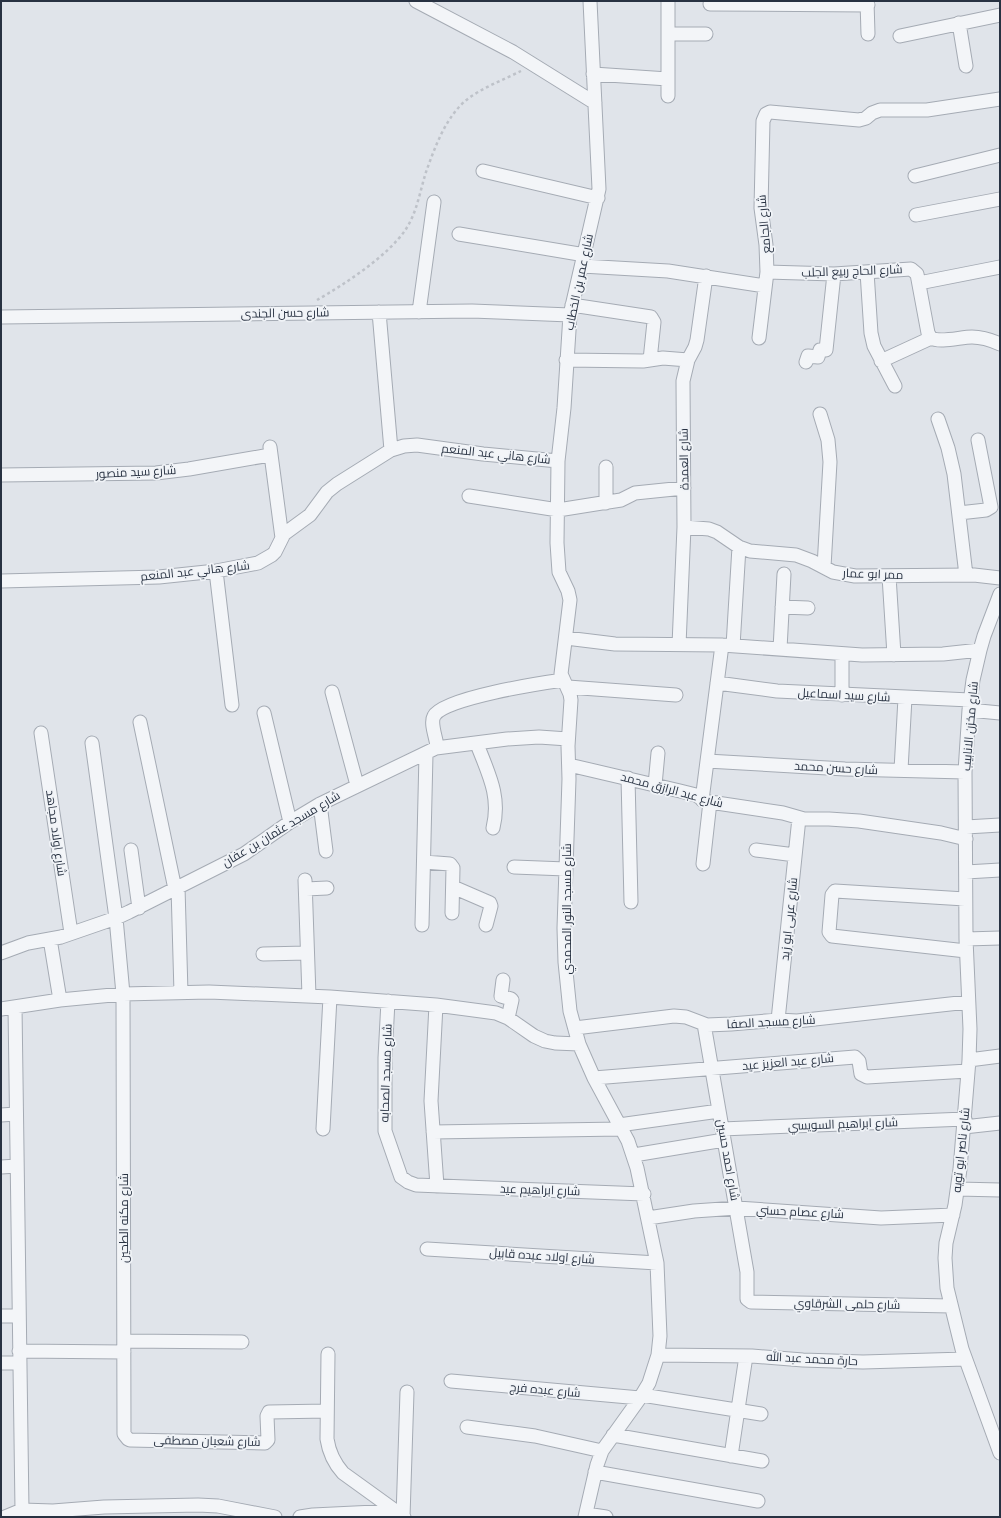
<svg xmlns="http://www.w3.org/2000/svg" width="1001" height="1518" font-family="Roboto,Cairo,sans-serif">
  <rect width="100%" height="100%" fill="#e0e4ea"/>
  <g fill="none" stroke-linecap="round" stroke-linejoin="round">
    <defs>
      <path id="minor" d="M416,1L513,52L595,103
        M867,1L868,34
        M710,4L868,5
        M959,23L966,66
        M668,34H706
        M900,36L1000,15
        M593,74L668,79
        M668,96V1
        M483,171L598,198
        M915,176L1000,155
        M916,215L1000,199
        M459,234L585,255
        M582,266L668,271L765,286
        M767,272L834,274L911,269L917,274L928,333L931,338C940,343 961,337 972,337C982,337 991,340 1000,344
        M867,272L871,333L874,346L895,386
        M919,283L1000,267
        M572,305L651,317L654,322L650,360
        M379,312L391,450
        M419,312L434,202
        M1,317L472,311L570,315
        M759,338L767,272L766,245L761,208L763,121L766,114L770,112L859,120L866,118L872,113L880,110H927L1000,99
        M566,360L643,361L663,358L688,360
        M881,361L931,338
        M806,362L808,356L818,357L820,350H826L834,274
        M820,414L828,440L830,462L824,567
        M938,419L948,448L954,474L966,575
        M270,447L282,538
        M606,467V503
        M1,475L156,473L189,469L270,455
        M469,496L558,510L621,500L635,493L684,488
        M959,513L986,510L991,507L978,440
        M684,527L709,529L717,532L739,547L750,551L796,555L812,561L833,572L855,576L974,575L1000,578
        M216,571L232,705
        M889,576L894,655
        M1,581L159,577L216,571L258,563L272,555L275,552L284,534L310,515L327,492L337,484L391,450L404,446L417,445L483,454L558,461
        M1000,594L984,636L980,650L973,680L969,710L965,772L966,939L970,1029L969,1060L960,1169L955,1205L946,1243L945,1258L947,1288L962,1349L1000,1453
        M782,607L808,608
        M566,638L615,644L722,645L862,655L943,654L980,650
        M679,645L684,527L683,381L688,360L695,347L697,340L706,276
        M733,646L739,547
        M780,649L784,574
        M717,683L777,691L970,700
        M568,687L676,695
        M332,692L357,785
        M842,695V654
        M969,710L1000,713
        M264,713L290,822
        M140,722L175,889
        M41,733L71,933
        M92,743L116,918L123,994L124,1434L128,1439L130,1440L265,1443L268,1440L267,1416L269,1412L327,1411
        M477,744C488,773 501,796 493,828
        M436,748L437,746C436,737 430,723 434,716C443,698 542,683 563,680
        M707,761L845,769L965,772
        M569,765L680,791L696,795L705,801L710,802L783,813L804,819H829L859,821L941,833L966,839
        M901,770L905,698
        M628,778L631,902
        M655,785L658,753
        M702,800L722,645
        M320,804L326,851
        M966,827L1000,825
        M131,850L139,908
        M756,850L795,855
        M424,862L450,864L453,868L452,913
        M703,864L710,802
        M514,867L566,869
        M966,872L1000,870
        M305,880L309,996
        M178,887L181,993
        M453,887L490,903L491,906L486,925
        M306,889L327,888
        M965,899L835,891L832,895L829,932L832,936L966,951
        M422,925L426,754
        M50,939L60,1000
        M966,939L1000,938
        M1,953L28,943L61,937L116,918L129,912L244,854L290,822L320,804L436,748L507,739L539,737L568,739
        M263,954L307,953
        M503,980L501,996L511,999L512,1000L508,1018
        M388,1001L385,1058V1131L401,1177L408,1182L416,1185L644,1194
        M436,1005L431,1101L437,1186
        M15,1007L22,1510
        M1,1009L60,1000L123,994L209,992L330,997L436,1005L496,1013L508,1018L534,1036L545,1041L555,1043L579,1044
        M778,1020L799,818
        M704,1024L747,1272V1299L751,1302L951,1306
        M575,1028L674,1016L686,1017L707,1025L731,1024L778,1020L797,1021L968,1002
        M969,1060L1000,1056
        M594,1078L855,1057L859,1061L861,1074L867,1077L968,1071
        M1,1115L16,1114
        M619,1125L719,1111
        M964,1127L1000,1123
        M323,1129L330,997
        M722,1129L965,1119
        M433,1132L621,1129
        M634,1155L724,1140
        M1,1167L17,1166
        M958,1189L1000,1190
        M648,1218L694,1211L737,1208L881,1218L953,1215
        M427,1249L657,1263
        M1,1316H19
        M124,1341L242,1342
        M19,1351L124,1352
        M328,1354L327,1439C329,1452 334,1463 343,1473L404,1517
        M658,1355L752,1356L803,1360L863,1362L965,1359
        M1,1363H20
        M451,1381L640,1398
        M642,1395L761,1414
        M467,1427L535,1436L602,1451
        M613,1435L762,1461
        M731,1456L746,1356
        M595,1472L758,1501
        M586,1514L606,1517
        M5,1517L22,1510L53,1511L104,1507L198,1505L218,1506L275,1517
        M300,1517L313,1515L396,1511
        M403,1517L407,1392
        M585,1517L597,1465L602,1451L640,1398L649,1383L658,1355L660,1336L657,1263L637,1168L628,1141L594,1078L579,1044L570,1011L565,962L564,928L569,779L568,746L571,700L570,694L561,674L570,600L568,591L559,572L557,543L558,461L564,408L570,315L599,189L590,1"/>
    </defs>
    <use href="#minor" stroke="#a5abb4" stroke-width="15"/>
    <path stroke="#bec2c9" stroke-width="2.5" stroke-dasharray="3 3" stroke-linecap="butt" d="M317,300C345,284 388,256 406,229C417,212 420,191 426,172C435,147 445,119 465,101C481,88 503,80 521,71"/>
    <use href="#minor" stroke="#f3f5f8" stroke-width="13"/>
  </g>
  <g text-anchor="middle" dominant-baseline="central" stroke-width="3.5" stroke-linejoin="round" paint-order="stroke">
    <g font-size="12" fill="#283242" stroke="#f0f3f7">
      <text transform="translate(764 224) rotate(-95)">شارع الجامع</text>
      <text transform="translate(852 271) rotate(-2)">شارع الحاج ربيع الجلب</text>
      <text transform="translate(579 282) rotate(-78)">شارع عمر بن الخطاب</text>
      <text transform="translate(285 313) rotate(-1)">شارع حسن الجندى</text>
      <text transform="translate(496 454) rotate(6)">شارع هاني عبد المنعم</text>
      <text transform="translate(684 459) rotate(-91)">شارع العمدة</text>
      <text transform="translate(136 472) rotate(-3)">شارع سيد منصور</text>
      <text transform="translate(195 571) rotate(-6)">شارع هاني عبد المنعم</text>
      <text transform="translate(873 574) rotate(2)">ممر ابو عمار</text>
      <text transform="translate(844 695) rotate(3)">شارع سيد اسماعيل</text>
      <text transform="translate(970 726) rotate(-85)">شارع مخزن الانابيب</text>
      <text transform="translate(836 768) rotate(3)">شارع حسن محمد</text>
      <text transform="translate(672 790) rotate(15)">شارع عبد الرازق محمد</text>
      <text transform="translate(281 829) rotate(-31)">شارع مسجد عثمان بن عفان</text>
      <text transform="translate(56 833) rotate(82)">شارع اولاد مجاهد</text>
      <text transform="translate(567 909) rotate(-90)">شارع مسجد النور المحمدي</text>
      <text transform="translate(789 919) rotate(-84)">شارع عربى ابو زيد</text>
      <text transform="translate(771 1022) rotate(-3)">شارع مسجد الصفا</text>
      <text transform="translate(788 1062) rotate(-5)">شارع عبد العزيز عيد</text>
      <text transform="translate(386 1073) rotate(-88)">شارع مسجد الصحابه</text>
      <text transform="translate(843 1124) rotate(-2)">شارع ابراهيم السويسي</text>
      <text transform="translate(961 1150) rotate(-84)">شارع ناصر ابو تويه</text>
      <text transform="translate(728 1160) rotate(80)">شارع احمد حسين</text>
      <text transform="translate(540 1190) rotate(2)">شارع ابراهيم عيد</text>
      <text transform="translate(800 1212) rotate(3)">شارع عصام حسني</text>
      <text transform="translate(124 1218) rotate(-90)">شارع مكنه الطحين</text>
      <text transform="translate(542 1256) rotate(4)">شارع اولاد عبده قابيل</text>
      <text transform="translate(847 1304) rotate(1)">شارع حلمى الشرقاوي</text>
      <text transform="translate(812 1359) rotate(3)">حارة محمد عبد الله</text>
      <text transform="translate(545 1390) rotate(5)">شارع عبده فرج</text>
      <text transform="translate(207 1441) rotate(1)">شارع شعبان مصطفى</text>
    </g>
  </g>
  <rect width="1001" height="1518" fill="none" stroke="#283242" stroke-width="4"/>
</svg>
